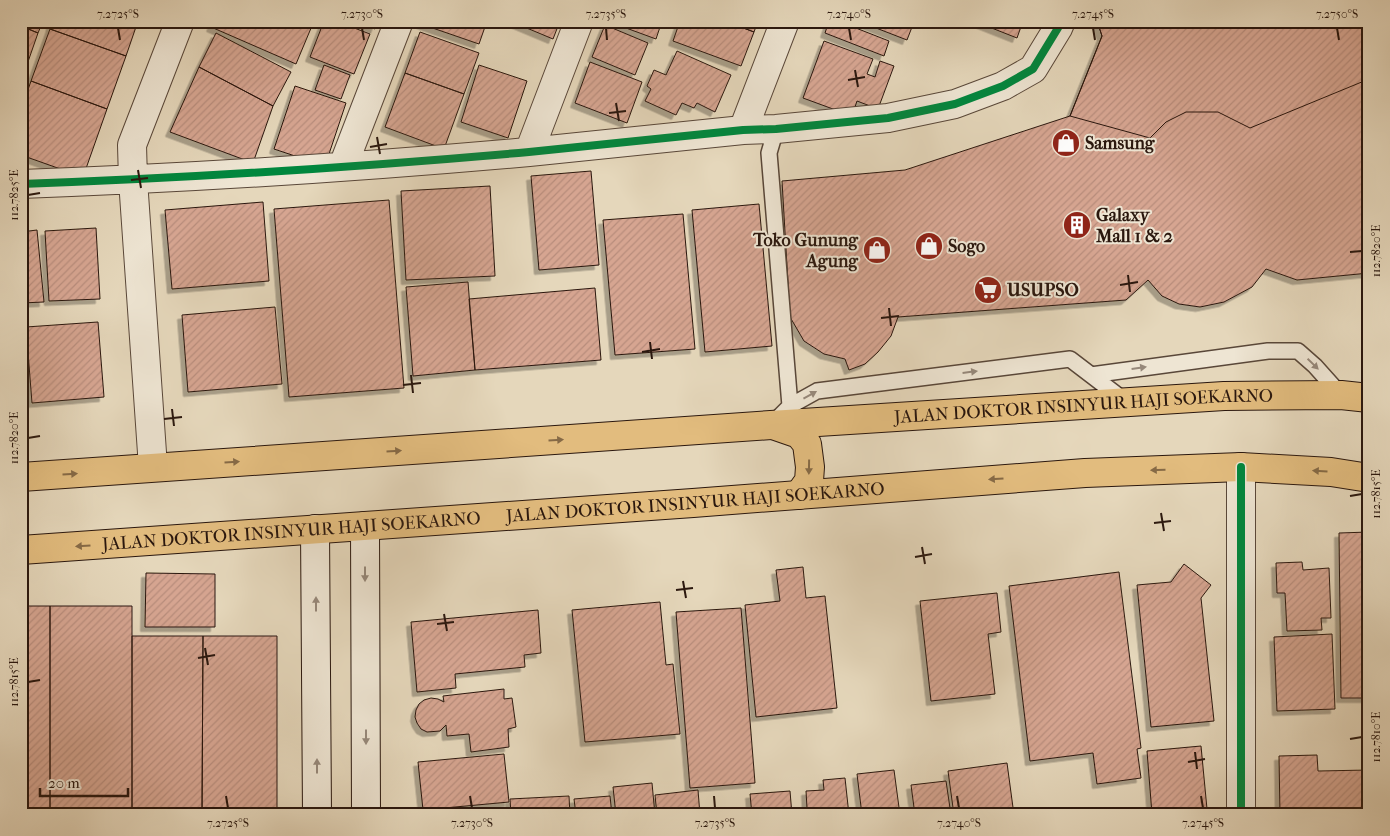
<svg xmlns="http://www.w3.org/2000/svg" width="1390" height="836" font-family="'IM FELL French Canon',serif">
  <defs>
    <pattern id="building-hatch" width="6" height="6" patternUnits="userSpaceOnUse" patternTransform="scale(1.25)"><rect width="6" height="6" fill="#d6a591"/><path d="M-1 1l2-2M0 6l6-6M5 7l2-2" fill="none" stroke="#b88d7c"/></pattern>
    <filter id="shadow"><feDropShadow dx="-4.5" dy="4.5" stdDeviation="0" flood-color="#0004"/></filter>
  </defs>
  <rect width="100%" height="100%" fill="#e5d7bb"/>
  <filter id="stains"><feTurbulence type="fractalNoise" baseFrequency=".004" numOctaves="4"/><feColorMatrix values="0 0 0 0 .2 0 0 0 0 .09 0 0 0 0 .02 0 0 0 .5 -.17"/></filter>
  <radialGradient id="worn" r=".72"><stop offset=".6" stop-color="#630" stop-opacity="0"/><stop offset="1" stop-color="#630" stop-opacity=".3"/></radialGradient>
  <path fill="url(#building-hatch)" stroke="#2a170e" filter="url(#shadow)" d="M21,21H43L38,33L21,26Z
    M52,21H138L126,56L50,29Z
    M214,21H314L296,64L211,27Z
    M324,21H336L370,34L354,74L310,57Z
    M358,21H378L375,29Z
    M422,21H487L479,44L421,24Z
    M510,21H560L553,39Z
    M607,21H662L656,39Z
    M680,21H725L754,32L741,66L673,41Z
    M725,21H758L754,32Z
    M829,21H838L889,41L884,56L825,33Z
    M858,21H898L912,27L907,40Z
    M974,21H1023L1017,38Z
    M1100,21H1369V273L1297,280L1266,269L1252,287L1224,302L1200,307L1179,304L1162,296L1148,280L1126,300L898,317L891,336L878,352L865,364L849,370L845,359L824,354L804,341L790,317L782,181L905,170L1070,116L1102,36L1098,24Z
    M1100,21H1369V79L1250,128L1218,112H1186L1166,122L1150,138L1070,116L1102,36L1098,24Z
    M605,25L648,43L635,75L592,57Z
    M21,26L38,33L22,79L21,78Z
    M50,29L126,56L107,109L31,81Z
    M420,32L479,53L464,94L405,73Z
    M216,33L291,72L273,106L199,67Z
    M824,41L873,59L867,74L875,77L880,61L894,66L878,109L857,101L852,116L803,98Z
    M677,51L731,75L715,112L697,103L694,108L682,103L676,115L645,101L651,89L647,86L654,70L666,75Z
    M590,62L642,82L627,123L575,103Z
    M324,65L350,75L341,99L315,90Z
    M479,65L527,81L508,138L461,122Z
    M199,67L273,106L253,163L170,132Z
    M405,73L464,94L444,149L385,127Z
    M31,81L107,109L83,177L21,155V110Z
    M295,86L346,103L325,166L274,149Z
    M591,171L599,265L539,270L531,176Z
    M490,186L495,276L406,280L401,191Z
    M389,200L404,388L289,397L274,209Z
    M263,202L269,281L172,289L165,210Z
    M759,204L772,346L705,352L692,210Z
    M683,214L695,349L615,355L603,220Z
    M96,228L100,299L49,301L45,231Z
    M37,230L44,302L21,303V232Z
    M468,282L475,370L413,376L406,287Z
    M595,288L601,360L475,370L469,299Z
    M275,307L282,384L188,392L182,315Z
    M98,322L104,397L32,403L26,327Z
    M1369,532V698H1341L1339,533Z
    M1302,562L1303,570L1329,568L1331,618H1321L1322,630L1287,631L1285,593H1277L1276,563Z
    M1184,564L1211,585L1201,598L1214,721L1151,727L1137,585L1171,582Z
    M803,567L806,598L825,596L837,708L756,717L745,605L780,601L776,570Z
    M1119,572L1141,748L1137,749L1141,778L1097,784L1093,753L1030,761L1009,586Z
    M146,573L215,574V627H145Z
    M997,593L1001,632L988,634L995,694L931,701L920,601Z
    M660,602L666,665L673,664L680,734L585,742L572,610Z
    M21,606H50V814H21Z
    M50,606H132V814H50Z
    M741,608L755,783L690,788L676,612Z
    M538,610L541,653L524,655L525,667L455,674L456,688L417,692L411,622Z
    M1332,634L1335,709L1277,711L1274,637Z
    M132,636H203L202,814H132Z
    M203,636H277V814H202Z
    M504,689V699L512,698L516,727L508,729L509,747L471,752L469,734L447,736L446,725L440,731L427,732L421,729L417,723L415,717L416,710L419,704L424,700L431,698L438,699L444,702L443,696Z
    M1201,746L1207,809L1152,814L1147,751Z
    M504,754L509,802L423,810L418,762Z
    M1317,755L1318,771L1369,770V815H1280L1279,756Z
    M1007,763L1014,815H954L948,771Z
    M894,770L900,815H862L857,774Z
    M845,778L849,815H794V809L807,808L806,791L824,790L823,780Z
    M946,781L951,815H915L911,785Z
    M652,783L655,815H616L613,787Z
    M698,790L700,815H657L655,795Z
    M790,791L792,815H752L750,794Z
    M569,796L570,815H511L510,799Z
    M610,796L612,815H576L574,799Z
    M484,812L485,815H455Z"/>
  <g fill="none" stroke-linecap="round" stroke-linejoin="round">
    <defs>
      <path id="service" d="M776,129L769,153L790,406
        M1091,375L1268,351H1298L1315,366L1341,395
        M772,424L790,406L817,391L1070,359L1125,401"/>
      <path id="minor" d="M743,130L785,21
        M529,152L579,21
        M343,166L399,21
        M21,184C191,178 360,167 529,152C600,145 672,137 743,130L776,129L888,118L955,104L1003,86L1033,69L1058,28L1061,21
        M153,467L133,180L132,145L180,21
        M1241,467V815"/>
      <path id="secondary" d="M365,526L366,815
        M315,529L317,815"/>
      <g id="primary">
        <path d="M773,425L799,434L807,444L810,467L809,481L799,495"/>
        <path id="s1" d="M21,477L771,425L1224,396L1341,395L1369,398"/>
        <path id="s2" d="M21,550L693,503L1085,473L1241,467L1331,472L1369,478"/>
      </g>
    </defs>
    <use href="#service" stroke="#594739" stroke-width="18"/>
    <use href="#minor" stroke="#594739" stroke-width="30"/>
    <use href="#secondary" stroke="#2a170e" stroke-width="30"/>
    <use href="#primary" stroke="#2a170e" stroke-width="30"/>
    <use href="#service" stroke="#eee5d3" stroke-width="15"/>
    <use href="#minor" stroke="#eee5d3" stroke-width="28"/>
    <use href="#secondary" stroke="#eee5d3" stroke-width="28"/>
    <use href="#primary" stroke="#e2bc7e" stroke-width="28"/>
    <defs>
      <path id="cycleway" d="M21,184C191,178 360,167 529,152C600,145 672,137 743,130L776,129L888,118L955,104L1003,86L1033,69L1058,28L1061,21
        M1241,467V815"/>
    </defs>
    <use href="#cycleway" stroke="#eee5d3" stroke-width="11"/>
    <use href="#cycleway" stroke="#00873e" stroke-width="8"/>
  </g>
  <defs><path id="oneway-solid" d="M-6-.8H1V-3.2L6.5 0L1 3.2V.8H-6Z" transform="scale(1.25)"/></defs>
  <g fill="#96887a">
    <use href="#oneway-solid" transform="translate(1313 364) rotate(44)"/>
    <use href="#oneway-solid" transform="translate(1139 368) rotate(-8)"/>
    <use href="#oneway-solid" transform="translate(970 372) rotate(-7)"/>
    <use href="#oneway-solid" transform="translate(810 395) rotate(-29)"/>
    <use href="#oneway-solid" transform="translate(365 574) rotate(90)"/>
    <use href="#oneway-solid" transform="translate(316 604) rotate(-90)"/>
    <use href="#oneway-solid" transform="translate(366 737) rotate(90)"/>
    <use href="#oneway-solid" transform="translate(317 766) rotate(-90)"/>
  </g>
  <g fill="#866a46">
    <use href="#oneway-solid" transform="translate(556 440) rotate(-4)"/>
    <use href="#oneway-solid" transform="translate(394 451) rotate(-4)"/>
    <use href="#oneway-solid" transform="translate(232 462) rotate(-4)"/>
    <use href="#oneway-solid" transform="translate(809 467) rotate(91)"/>
    <use href="#oneway-solid" transform="translate(1158 470) rotate(178)"/>
    <use href="#oneway-solid" transform="translate(1320 471) rotate(-177)"/>
    <use href="#oneway-solid" transform="translate(70 474) rotate(-4)"/>
    <use href="#oneway-solid" transform="translate(996 479) rotate(176)"/>
    <use href="#oneway-solid" transform="translate(83 546) rotate(176)"/>
  </g>
  <path fill="none" stroke="#2a170e" stroke-width="2" d="M118,28L120,40M362,28L364,40M606,28L607,40M849,28L851,40M1093,28L1095,40M1337,28L1339,40M855,70L858,87M848,80L865,77M616,103L619,121M609,113L626,111M377,137L380,154M370,147L387,144M138,170L141,188M131,180L148,178M28,195L40,193M1350,252L1362,251M1128,275L1130,292M1120,285L1138,282M889,308L891,326M881,318L899,316M650,342L652,359M642,352L660,349M411,375L413,393M403,385L421,383M172,409L174,426M164,419L182,417M28,438L40,436M1350,496L1362,494M1161,513L1164,531M1154,523L1171,521M922,547L925,564M915,557L932,554M683,581L686,598M676,590L693,588M444,614L447,631M437,624L454,622M205,648L208,665M198,658L215,655M28,682L40,680M1350,739L1362,737M1195,752L1197,769M1188,762L1205,759M226,796L228,808M470,796L472,808M714,796L715,808M957,796L959,808M1201,796L1203,808"/>
  <defs>
    <symbol id="shop-disc" viewBox="-11 -11 22 22"><circle r="9.5" fill="#8f2418" stroke="#eee5d3"/><path d="M-5-2.5h2.3a2.7 3.5 0 0 1 5.4 0H5L5.5 6h-11ZM-1.5-2.5h3a1.5 2.3 0 0 0-3 0Z" fill="#fff"/></symbol>
    <symbol id="building-disc" viewBox="-11 -11 22 22"><circle r="9.5" fill="#8f2418" stroke="#eee5d3"/><path d="M-4-6H4V6H1V3H-1V6H-4ZM-2.5-4.3h1.7v1.8h-1.7ZM.8-4.3h1.7v1.8H.8ZM-2.5-1h1.7V.8h-1.7ZM.8-1h1.7V.8H.8Z" fill="#fff"/></symbol>
    <symbol id="supermarket-disc" viewBox="-11 -11 22 22"><circle r="9.5" fill="#8f2418" stroke="#eee5d3"/><path d="M-6-5.5h2.5l.6 2H6L4.5 2H-2.5L-4.4-4H-6ZM-1.5 3.2a1.3 1.3 0 1 0 .1 0ZM3 3.2a1.3 1.3 0 1 0 .1 0Z" fill="#fff"/></symbol>
  </defs>
  <g fill-rule="evenodd">
    <use href="#shop-disc" x="1050" y="127" width="32" height="32"/>
    <use href="#building-disc" x="1061" y="209" width="32" height="32"/>
    <use href="#shop-disc" x="913" y="230" width="32" height="32"/>
    <use href="#shop-disc" x="861" y="234" width="32" height="32"/>
    <use href="#supermarket-disc" x="972" y="274" width="32" height="32"/>
  </g>
  <g text-anchor="middle" dominant-baseline="central" stroke-width="4" stroke-linejoin="round" paint-order="stroke">
    <g font-size="18" font-weight="bold" fill="#2a170e" stroke="#eee5d3" text-anchor="start">
      <text x="1085" y="143">Samsung</text>
      <text x="1096" y="215">Galaxy<tspan x="1096" dy="21">Mall 1 &amp; 2</tspan></text>
      <text x="858" y="240" text-anchor="end">Toko Gunung<tspan x="858" dy="21">Agung</tspan></text>
      <text x="948" y="246">Sogo</text>
      <text x="1007" y="290">USUPSO</text>
    </g>
    <g font-size="18" fill="#2a170e" stroke="#eee5d3">
      <text stroke="none"><textPath href="#s1" startOffset="1065">JALAN DOKTOR INSINYUR HAJI SOEKARNO</textPath></text>
      <text stroke="none"><textPath href="#s2" startOffset="676">JALAN DOKTOR INSINYUR HAJI SOEKARNO</textPath></text>
      <text stroke="none"><textPath href="#s2" startOffset="271">JALAN DOKTOR INSINYUR HAJI SOEKARNO</textPath></text>
    </g>
  </g>
  <rect width="1390" height="836" fill="none" stroke="#e5d7bb" stroke-width="55"/>
  <path d="M40 788v8h88v-8" fill="none" stroke="#2a170e" stroke-width="2.5"/>
  <text x="48" y="788" font-size="15" fill="#2a170e" stroke="#eee5d3" stroke-width="4" paint-order="stroke">20 m</text>
  <rect x="28" y="28" width="1334" height="780" fill="none" stroke="#2a170e" stroke-width="2"/>
  <g font-size="12" text-anchor="middle" fill="#2a170e">
    <text x="118" y="18">7.2725°S</text>
    <text x="362" y="18">7.2730°S</text>
    <text x="606" y="18">7.2735°S</text>
    <text x="849" y="18">7.2740°S</text>
    <text x="1093" y="18">7.2745°S</text>
    <text x="1337" y="18">7.2750°S</text>
    <text transform="translate(14 195) rotate(-90)" y="4">112.7825°E</text>
    <text transform="translate(1376 251) rotate(-90)" y="4">112.7820°E</text>
    <text transform="translate(14 438) rotate(-90)" y="4">112.7820°E</text>
    <text transform="translate(1376 494) rotate(-90)" y="4">112.7815°E</text>
    <text transform="translate(14 682) rotate(-90)" y="4">112.7815°E</text>
    <text transform="translate(1376 737) rotate(-90)" y="4">112.7810°E</text>
    <text x="228" y="827">7.2725°S</text>
    <text x="472" y="827">7.2730°S</text>
    <text x="715" y="827">7.2735°S</text>
    <text x="959" y="827">7.2740°S</text>
    <text x="1203" y="827">7.2745°S</text>
  </g>
  <rect width="100%" height="100%" filter="url(#stains)"/>
  <rect width="100%" height="100%" fill="url(#worn)"/>
</svg>
